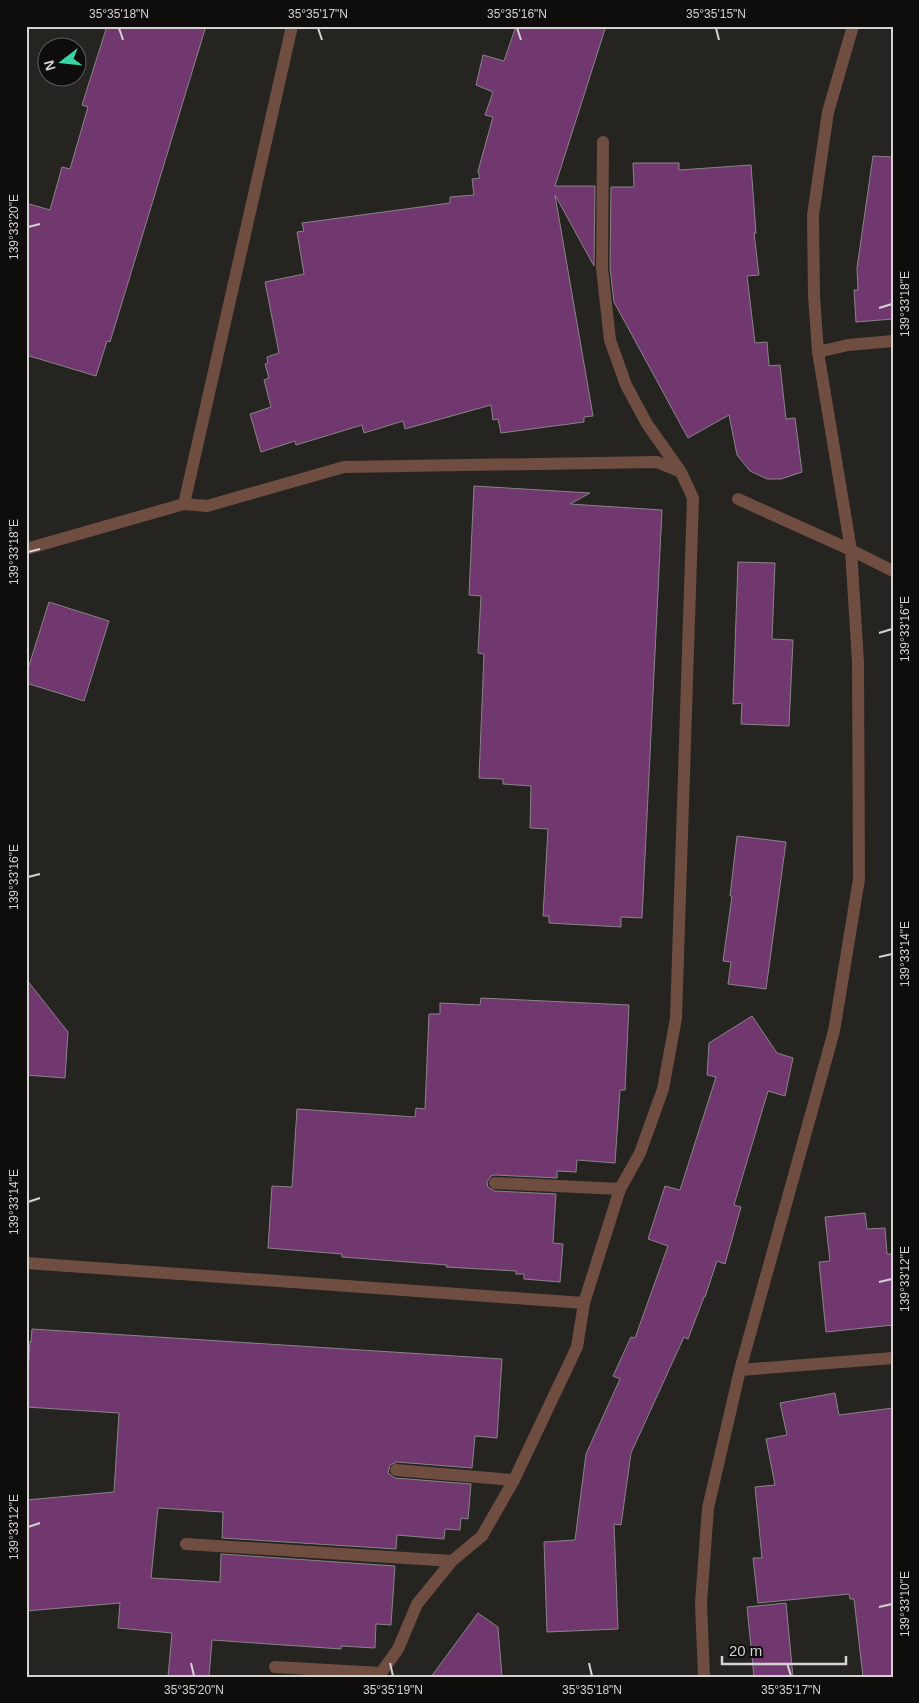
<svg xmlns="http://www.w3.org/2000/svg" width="919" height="1703" font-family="Helvetica,sans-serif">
  <rect width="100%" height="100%" fill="#252420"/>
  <path fill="#713870" stroke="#898488" d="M107,26H206L110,342L107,341L96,376L26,355V203L50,210L62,167L70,169L88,107L82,105Z
    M516,26H606L555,186H595L594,266L555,195L593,416L584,417V422L501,433L498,419L493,420L491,405L405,429L403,421L364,433L362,425L296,445L295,441L261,452L250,414L271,407L264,380L269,378L265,364L268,363L267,357L279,353L265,282L304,274L297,232L304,231L302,223L450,203V197L474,195L472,179L480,178L478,171L493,117L485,115L493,92L476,85L483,55L504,61Z
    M873,156L893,157V319L856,322L854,290H858L857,268Z
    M633,163H679V170L751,165L756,233H754L759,275L747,276L755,343L767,342L769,366L780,365L786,419L795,418L802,472L781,479H767L750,471L737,455L729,415L688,438L614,302L610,268L611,187H634Z
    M474,486L590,493L570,504L662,510L642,918L621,917V927L549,923V916H543L548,829L530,828L531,786L503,784V779L479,778L484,654L478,653L481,596L469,595Z
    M738,562L775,563L772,639L793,640L789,726L741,724L742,703L733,704Z
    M49,602L109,621L84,701L26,683V675Z
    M737,836L786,842L766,989L728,984L731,962L723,961L732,896H730Z
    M26,979L68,1032L65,1078L26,1075Z
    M481,998L629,1005L625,1090H620L615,1163L577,1160L576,1172L557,1171V1178L495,1175L491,1176L487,1182L488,1187L495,1191L556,1194L553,1243L563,1244L560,1282L524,1279V1274H516V1271L446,1267L447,1265L342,1257V1254L268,1248L272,1186L292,1187L297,1109L415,1117L416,1108L425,1109L429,1014H440V1003L480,1005Z
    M752,1016L777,1053L793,1058L785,1096L768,1091L734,1205L741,1207L725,1264L717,1261L705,1297H704L688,1339L684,1337L631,1453L621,1525L614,1524L618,1629L547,1632L544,1542L575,1540L586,1454L620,1379L613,1376L631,1337L635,1338L668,1246L648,1239L665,1186L680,1190L716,1077L707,1075L709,1043Z
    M865,1213L867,1229L885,1228L887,1254H893V1325L826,1332L819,1262L830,1261L825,1217Z
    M32,1329L502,1359L497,1438L475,1436L472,1468L397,1462L390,1465L388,1473L395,1478L471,1484L468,1519L461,1518L460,1530L445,1529L444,1539L397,1535L396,1549L222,1538L223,1512L158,1508L151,1578L220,1582L221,1554L395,1566L391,1625L376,1624L375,1648L341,1646V1649L212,1640L209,1677H168L172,1633L118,1628L120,1603L26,1611V1500L114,1492L119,1413L26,1407L30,1341L31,1342Z
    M835,1393L839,1415L893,1408V1677H863L854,1599H850L849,1594L758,1603L753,1558H762L755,1487L775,1485L766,1439L787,1435L780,1403Z
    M786,1603L793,1677H754L747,1607Z
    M478,1613L498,1627L502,1677H431Z"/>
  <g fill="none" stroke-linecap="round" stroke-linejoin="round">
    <path stroke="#6f4d40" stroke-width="12" d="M818,352L848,345L893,341
      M738,499L851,550L893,571
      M184,504L207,506L344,467L657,462L681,472
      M26,549L184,504L292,26
      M495,1183L620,1189
      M26,1263L584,1303
      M740,1370L893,1358
      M396,1470L514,1480
      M186,1544L452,1561
      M275,1667L381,1673
      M380,1677L381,1673L398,1649L417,1604L452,1561L482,1536L514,1480L577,1347L584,1303L620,1189L640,1153L663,1089L676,1018L693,498L681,472L647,424L626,385L610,340L602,268L603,142
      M704,1677L701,1603L708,1508L740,1370L834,1031L859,879L858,662L851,550L818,352L814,296L813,215L828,112L853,26"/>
  </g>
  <path fill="none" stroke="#d4d3d1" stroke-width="2" d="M119,28L123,40M318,28L322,40M517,28L521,40M716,28L719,40M28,227L40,224M879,308L892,304M28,552L40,549M879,633L892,629M28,877L40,874M879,957L892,954M28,1202L40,1198M879,1282L892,1279M28,1527L40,1523M879,1607L892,1604M191,1663L194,1676M390,1663L393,1676M589,1663L592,1676M787,1663L791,1676"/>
  <rect width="919" height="1703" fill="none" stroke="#0e0d0b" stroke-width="55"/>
  <g transform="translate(62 62) rotate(254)"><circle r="24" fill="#0e0d0b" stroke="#5d5c5a"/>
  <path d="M0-4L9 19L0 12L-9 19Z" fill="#37d4a6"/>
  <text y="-8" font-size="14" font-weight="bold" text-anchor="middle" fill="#d4d3d1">N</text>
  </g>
  <path d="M722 1656v8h124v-8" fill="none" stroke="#d4d3d1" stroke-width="2.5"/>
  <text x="729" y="1656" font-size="15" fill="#d4d3d1" stroke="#0e0d0b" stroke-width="4" paint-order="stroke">20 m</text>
  <rect x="28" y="28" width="864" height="1648" fill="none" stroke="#d4d3d1" stroke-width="2"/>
  <g font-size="12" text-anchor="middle" fill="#d4d3d1">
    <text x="119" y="18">35°35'18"N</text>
    <text x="318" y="18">35°35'17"N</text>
    <text x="517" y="18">35°35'16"N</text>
    <text x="716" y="18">35°35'15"N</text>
    <text transform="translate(14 227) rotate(-90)" y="4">139°33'20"E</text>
    <text transform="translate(905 304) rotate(-90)" y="4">139°33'18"E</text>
    <text transform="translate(14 552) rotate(-90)" y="4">139°33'18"E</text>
    <text transform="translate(905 629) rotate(-90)" y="4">139°33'16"E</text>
    <text transform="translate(14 877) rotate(-90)" y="4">139°33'16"E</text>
    <text transform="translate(905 954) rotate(-90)" y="4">139°33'14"E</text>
    <text transform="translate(14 1202) rotate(-90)" y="4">139°33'14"E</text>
    <text transform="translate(905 1279) rotate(-90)" y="4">139°33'12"E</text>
    <text transform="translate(14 1527) rotate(-90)" y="4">139°33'12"E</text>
    <text transform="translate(905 1604) rotate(-90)" y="4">139°33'10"E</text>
    <text x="194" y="1694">35°35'20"N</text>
    <text x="393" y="1694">35°35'19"N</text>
    <text x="592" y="1694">35°35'18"N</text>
    <text x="791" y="1694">35°35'17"N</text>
  </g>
</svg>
